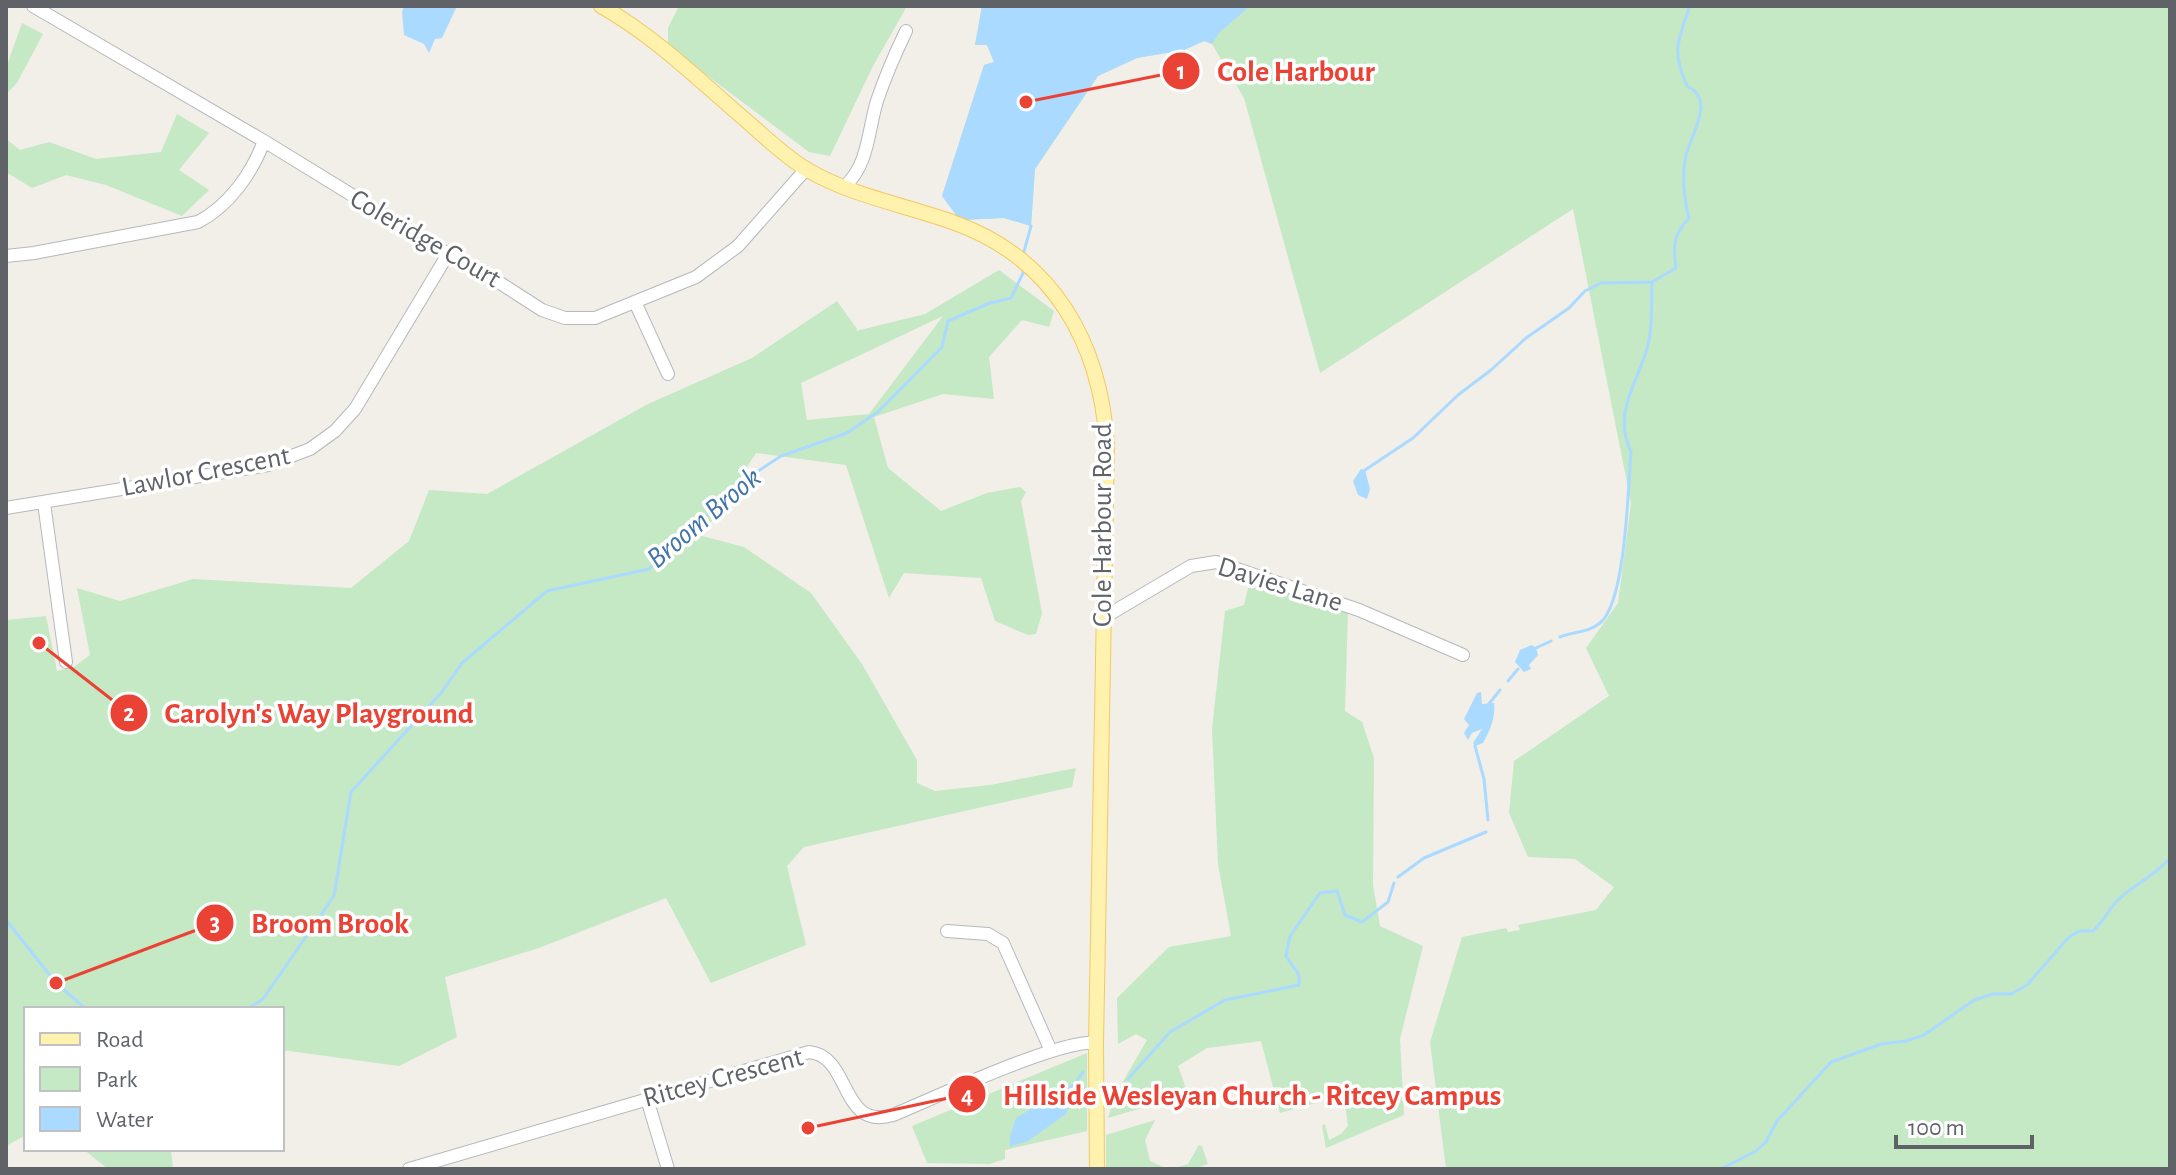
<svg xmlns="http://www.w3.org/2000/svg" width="2176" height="1175" font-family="'Alegreya Sans',sans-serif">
  <rect width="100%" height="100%" fill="#f1efe8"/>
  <path fill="#c5e8c5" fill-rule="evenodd" d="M679,6H907L873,66L830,156L809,152L668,46V28Z
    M982,6H2170V1169H1446L1430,1042L1462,937L1506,928L1508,932L1520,930L1518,925L1596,910L1614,887L1575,859L1528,857L1509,813L1514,761L1609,696L1586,648L1618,603L1631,503L1573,209L1320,373L1244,98L1212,44L1204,41L1184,50L1137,58L1098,76L1035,169L1031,226L1004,218L960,220L942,196L984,65L994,62L987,45H975Z
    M22,23L43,34L17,83L6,94V68Z
    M177,114L209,133L179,170L209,190L182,216L106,185L66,175L32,188L6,172V139L20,150L49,142L96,159L161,152Z
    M999,270L1054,311L1049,327L1022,320L989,357L994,399L943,394L874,417L888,468L941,511L987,493L1020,487L1026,492L1021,501L1042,613L1036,634L1028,635L995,621L981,578L904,573L889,598L846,465L756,453L702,536L744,547L811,593L862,664L917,760V783L935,791L990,785L1076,768L1072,787L804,847L787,866L806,945L711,983L666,898L539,948L445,977L457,1037L399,1066L282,1050V1009H26V1135L6,1146V620L46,616L57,671L74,667L90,655L77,588L120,601L193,579L351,588L409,541L429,490L487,494L648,404L752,358L837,301L857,329L856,331L925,314ZM943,316L869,414L807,420L801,383Z
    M1250,580L1348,611L1345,711L1362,722L1374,758L1373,885L1380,926L1423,946L1400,1039L1404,1115L1326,1148L1322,1126L1325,1124L1329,1140L1341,1134L1348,1126L1344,1095L1280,1113L1261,1041L1207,1048L1178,1066L1188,1094L1108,1118L1114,1097L1147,1040L1136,1034L1118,1044L1117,998L1169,947L1231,936L1218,864L1212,729L1225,611L1244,605Z
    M1087,1053V1131L1005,1150V1159L990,1164L927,1163L912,1126Z
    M1155,1120L1145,1140L1150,1161L1168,1169H1106V1135Z
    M1199,1145L1202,1146L1208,1164L1194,1169H1171L1188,1164Z
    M83,1149H171L173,1169H108Z"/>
  <path fill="#aadaff" d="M404,6H457L442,38L435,39L429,53L424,44L404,35L402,12Z
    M982,6H1250L1219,33L1212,44L1204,41L1184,50L1137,58L1098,76L1035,169L1031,226L1004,218L960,220L942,196L984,65L994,62L987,45H975Z
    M1361,469L1365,470L1370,489L1367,499L1358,495L1353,481Z
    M1532,645L1536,648L1538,655L1529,665L1531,669L1524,672L1515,662L1520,650Z
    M1481,692L1482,704L1494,703C1496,716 1490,731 1483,743L1475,746L1473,743L1482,729L1472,733L1468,740L1464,733L1469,725L1464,719L1477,693Z
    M1076,1082L1066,1114L1028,1141L1010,1147V1137L1016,1118Z"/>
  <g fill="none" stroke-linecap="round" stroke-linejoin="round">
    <path stroke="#aadaff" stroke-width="3" d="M1023,255L1031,226
      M1365,470L1413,438L1458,395L1491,370L1526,338L1569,308L1585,291L1601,283L1652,282L1676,268C1673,246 1673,235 1689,218C1684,199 1682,180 1685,160C1688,137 1718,101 1687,86C1671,51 1678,40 1690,6
      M1560,637C1574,631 1588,633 1600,623C1626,602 1628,487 1631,452C1612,410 1638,384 1648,345C1653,326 1651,302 1652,282
      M1536,648L1551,641
      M1508,681L1518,669
      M1488,705L1500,690
      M1475,746L1484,779L1488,820
      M1398,877L1424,858L1486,832
      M6,920L56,983L86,1009
      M248,1009L263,999L334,896L351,792L441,693L462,663L547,591L649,569L746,479L781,456L847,433L879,411L942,347L948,321L990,303L1011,298L1024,271
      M1128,1079L1170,1032L1225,1000L1299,985V975L1286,956L1290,936L1320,893L1337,891L1345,915L1362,922L1388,902L1394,883
      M1076,1082L1083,1072
      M1721,1169L1756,1151L1766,1142L1777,1121L1831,1062L1881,1044L1906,1041L1924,1035L1974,1000L1993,994H2011L2027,985L2069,937L2079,931H2093C2103,922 2108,910 2118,900C2134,884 2155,876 2170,858"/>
    <defs>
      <path id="minor" d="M33,6L264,141L448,254L483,272L542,310L565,318H595L696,277L738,246L806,169
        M844,187C869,165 868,130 877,101C885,77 895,54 906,31
        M6,256L34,253L198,222C229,206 252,173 264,141
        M635,302L668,374
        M44,503L66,662
        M6,508L268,465L310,449L335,431L355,409L448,254
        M1103,618L1191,566L1216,562L1359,610L1463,655
        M947,931L988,934L1003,943L1051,1051
        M647,1099L668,1169
        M409,1169L809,1052C852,1056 839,1131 893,1115C932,1099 1062,1038 1096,1043"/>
      <path id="major" d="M601,6C656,37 702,83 749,123C767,139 785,156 806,169C851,196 906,205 955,223C1054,259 1100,343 1107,444L1096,1043L1097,1169"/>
    </defs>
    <use href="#minor" stroke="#b5b8bc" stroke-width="14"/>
    <use href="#major" stroke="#f2c960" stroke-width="16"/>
    <use href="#minor" stroke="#fff" stroke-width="12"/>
    <use href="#major" stroke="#fff2af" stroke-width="14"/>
  </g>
  <g text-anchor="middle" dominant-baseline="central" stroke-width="7" stroke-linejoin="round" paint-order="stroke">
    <g font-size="28" fill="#5f6368" stroke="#fff">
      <text transform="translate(425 239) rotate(30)">Coleridge Court</text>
      <text transform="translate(206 472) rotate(-11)">Lawlor Crescent</text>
      <text transform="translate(1103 525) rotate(-90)">Cole Harbour Road</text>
      <text transform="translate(1280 585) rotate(17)">Davies Lane</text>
      <text transform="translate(723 1078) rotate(-15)">Ritcey Crescent</text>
    </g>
    <g font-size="30" font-style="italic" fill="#4174aa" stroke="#fff">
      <text transform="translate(704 518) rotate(-40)">Broom Brook</text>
    </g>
  </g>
  <path fill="none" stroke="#ea4335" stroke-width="3" d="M1026 102L1181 71M39 643L129 713M56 983L215 923M808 1128L967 1094"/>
  <g fill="#ea4335" stroke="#fff" stroke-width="3">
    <circle cx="1026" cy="102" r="8"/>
    <circle cx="39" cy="643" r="8"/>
    <circle cx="56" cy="983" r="8"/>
    <circle cx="808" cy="1128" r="8"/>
    <circle cx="1181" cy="71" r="20"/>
    <circle cx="129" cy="713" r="20"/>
    <circle cx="215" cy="923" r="20"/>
    <circle cx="967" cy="1094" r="20"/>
  </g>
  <g font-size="24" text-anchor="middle" font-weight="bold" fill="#fff">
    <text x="1181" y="79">1</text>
    <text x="129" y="721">2</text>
    <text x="215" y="931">3</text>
    <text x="967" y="1103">4</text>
  </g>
  <g font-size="30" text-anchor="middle" font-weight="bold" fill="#ea4335" stroke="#fff" stroke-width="7" stroke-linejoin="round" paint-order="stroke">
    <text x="1296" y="81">Cole Harbour</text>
    <text x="319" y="723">Carolyn's Way Playground</text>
    <text x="330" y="933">Broom Brook</text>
    <text x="1252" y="1105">Hillside Wesleyan Church - Ritcey Campus</text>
  </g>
  <rect width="2176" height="1175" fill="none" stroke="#5f6368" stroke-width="16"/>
  <rect x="24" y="1007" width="260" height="144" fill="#ffffff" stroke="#bfc1c3" stroke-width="2"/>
  <rect x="40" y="1033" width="40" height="12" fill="#fff2af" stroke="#bfc1c3" stroke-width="2"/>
  <text x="96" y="1047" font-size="24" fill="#5f6368">Road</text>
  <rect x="40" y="1067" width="40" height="24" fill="#c5e8c5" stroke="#bfc1c3" stroke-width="2"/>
  <text x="96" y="1087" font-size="24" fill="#5f6368">Park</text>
  <rect x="40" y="1107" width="40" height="24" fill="#aadaff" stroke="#bfc1c3" stroke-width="2"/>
  <text x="96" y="1127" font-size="24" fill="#5f6368">Water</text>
  <path d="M1896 1135v12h136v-12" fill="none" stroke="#5f6368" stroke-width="4"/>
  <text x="1908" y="1135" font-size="24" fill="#5f6368" stroke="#ffffff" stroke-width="6" paint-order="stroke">100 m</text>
</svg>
